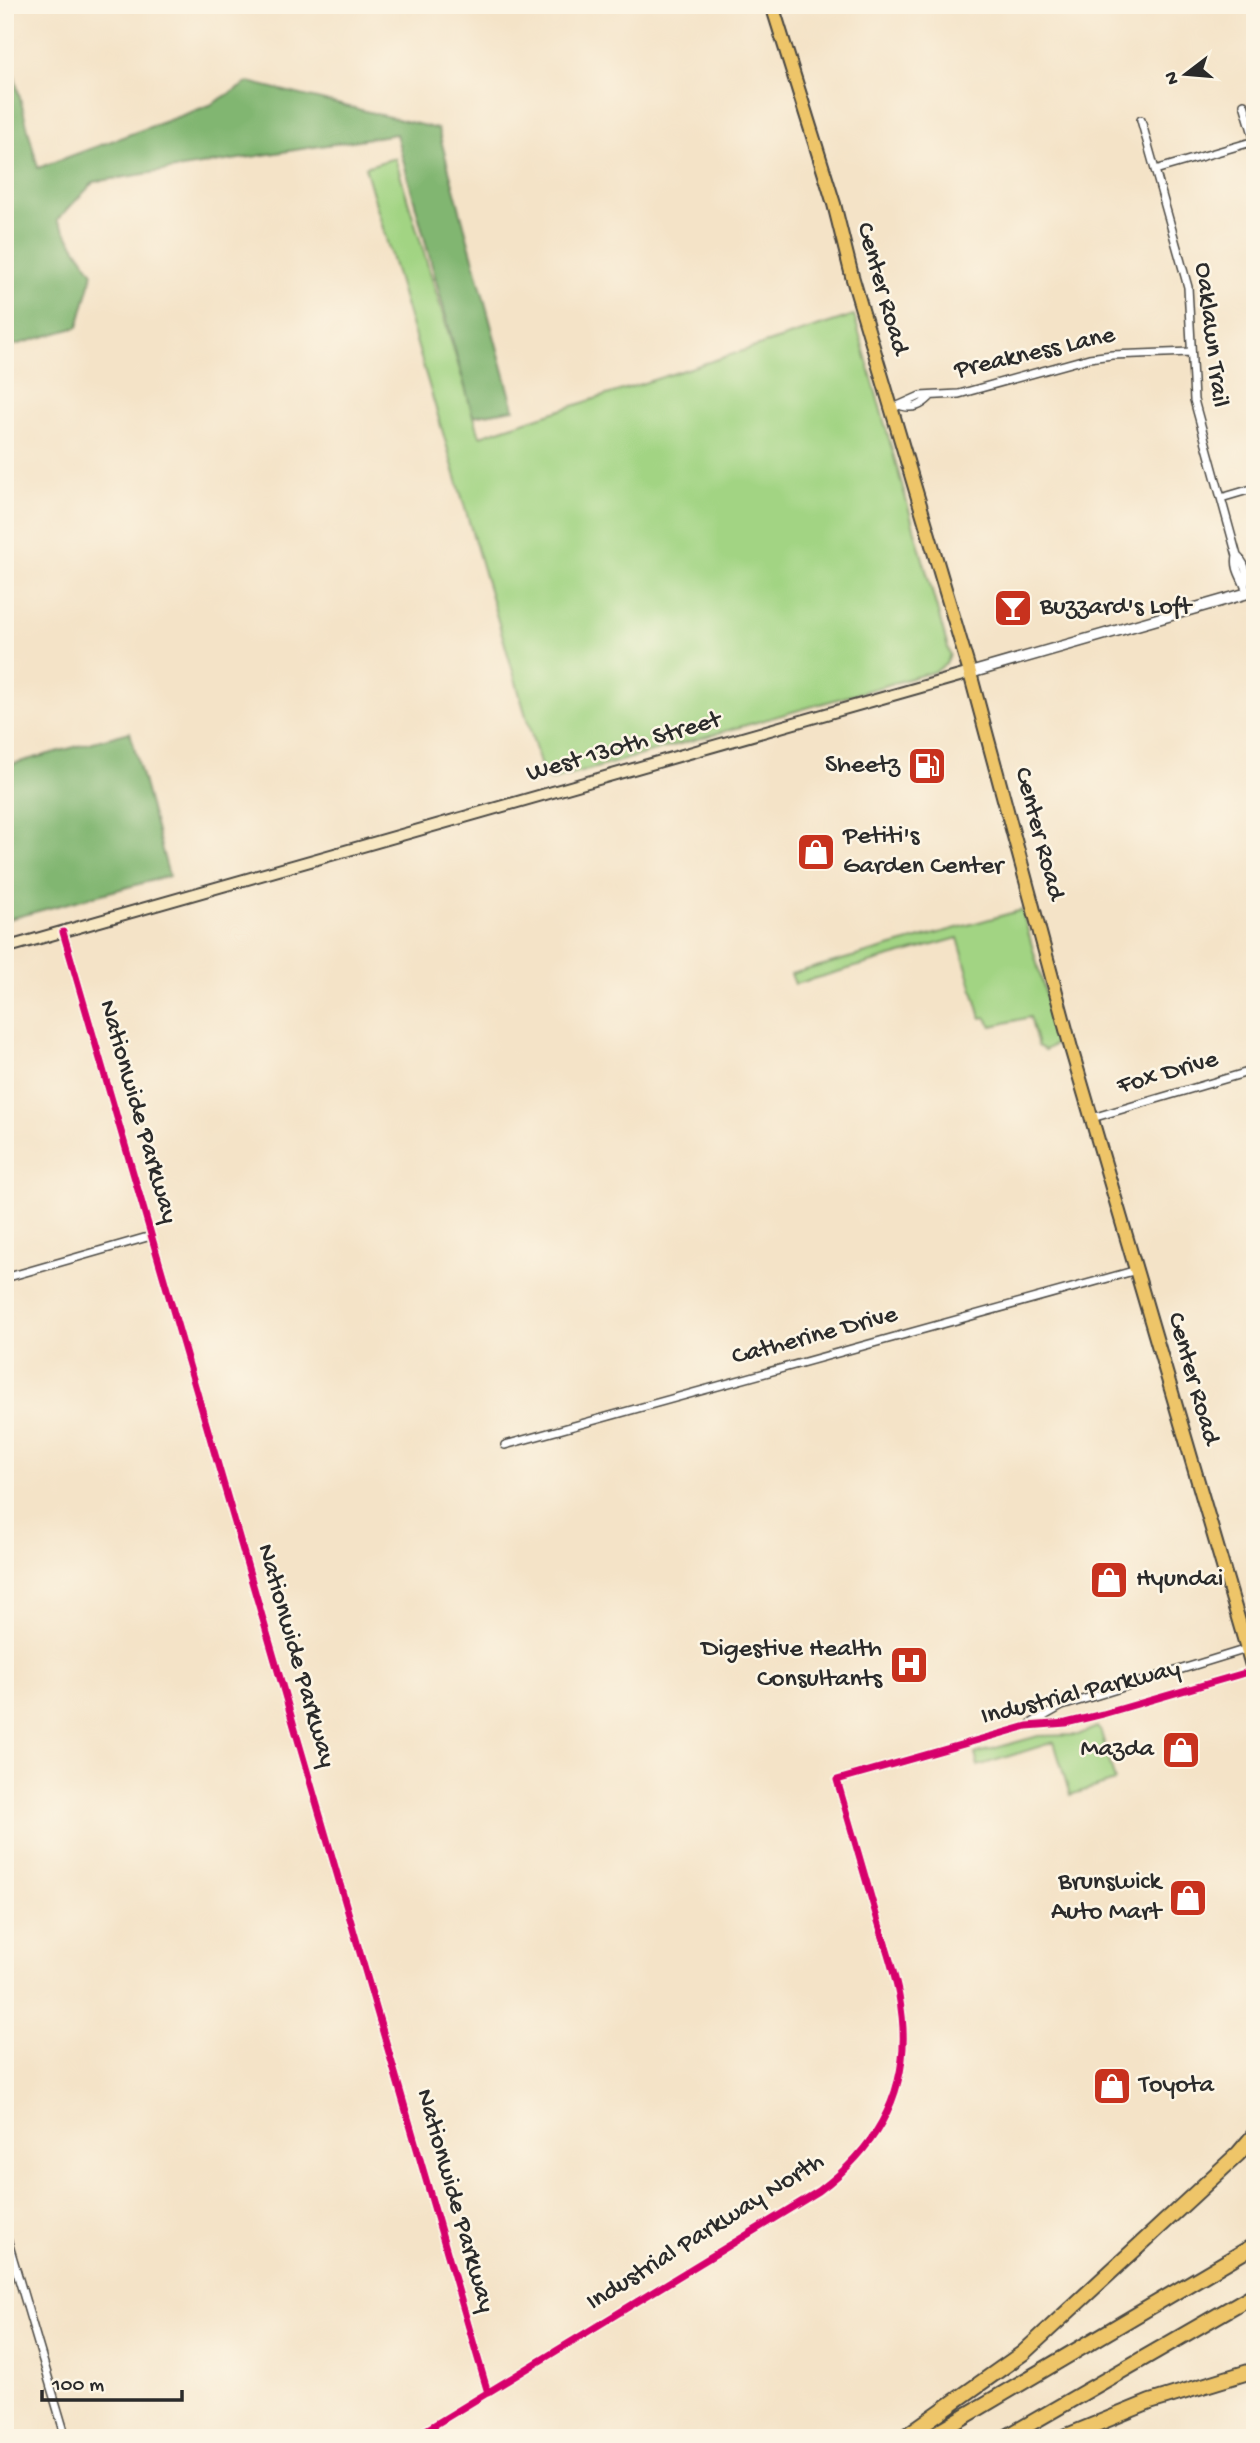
<svg xmlns="http://www.w3.org/2000/svg" width="1260" height="2443" font-family="'Gochi Hand',sans-serif">
  <rect width="100%" height="100%" fill="#fcf5e5"/>
  <filter id="ink" filterUnits="userSpaceOnUse"><feTurbulence type="fractalNoise" baseFrequency=".0143" numOctaves="2"/><feDisplacementMap in="SourceGraphic" scale="14" xChannelSelector="R" yChannelSelector="G"/><feConvolveMatrix kernelMatrix="1 2 1 2 8 2 1 2 1" color-interpolation-filters="sRGB"/></filter>
  <filter id="wash" filterUnits="userSpaceOnUse"><feTurbulence type="fractalNoise" baseFrequency=".00686" numOctaves="4" result="noise"/><feDisplacementMap in="SourceGraphic" scale="28" xChannelSelector="R" yChannelSelector="G"/><feGaussianBlur stdDeviation="1.57" result="paint"/><feColorMatrix in="noise" values="0 0 0 0 0 0 0 0 0 0 0 0 0 0 0 0 0 1.4 0 .05"/><feComposite in="paint" operator="in"/></filter>
  <g filter="url(#wash)">
    <rect width="100%" height="100%" fill="#f4e3c7"/>
    <path fill="#a2d483" stroke="#668057" stroke-width="2" d="M395,158L480,436L854,315L950,655L946,664L936,671L550,781L543,774L365,167Z
      M1022,910L1059,1042L1045,1050L1038,1046L1030,1017L992,1026L986,1017L981,1018L958,938L795,984L791,974Z
      M1097,1727L1101,1732L1115,1781L1070,1795L1054,1742L978,1766L975,1754L1038,1736L1078,1735Z"/>
    <path fill="#81b671" stroke="#56704e" stroke-width="2" d="M5,51H8L38,168L210,105L249,82L438,129L514,409L473,416L396,134L94,182L57,220L93,273L78,327L5,348Z
      M130,732L169,876L5,920V741L12,764Z"/>
  </g>
  <g filter="url(#ink)">
    <g fill="none" stroke-linecap="round" stroke-linejoin="round">
      <defs>
        <path id="minor" d="M1244,104L1255,141
          M1141,120L1188,287L1194,400L1237,556C1234,571 1244,579 1247,593
          M1155,170L1255,141
          M902,406C914,409 921,406 930,397
          M891,409L920,396L959,394L1089,358L1112,355L1191,352
          M1221,498L1255,488
          M1237,556C1245,563 1248,573 1245,584
          M63,932L488,2393
          M1092,1118L1255,1070
          M5,1278L151,1236
          M505,1445L1137,1270
          M1030,1724L1062,1706L1247,1649
          M5,2232L66,2438
          M413,2438L819,2191C885,2142 915,2078 899,1996C894,1970 885,1944 877,1918C864,1872 850,1826 837,1780L1027,1726L1066,1723L1103,1714L1255,1670"/>
        <path id="tertiary" d="M970,673L1255,591"/>
        <path id="secondary" d="M5,948L970,673"/>
        <path id="primary" d="M772,5L834,204L852,276L970,673L1071,1048L1255,1676"/>
        <path id="motorway" d="M903,2438L1023,2353L1238,2154L1255,2134
          M928,2438L1255,2245
          M1005,2438L1255,2294
          M1062,2438L1150,2402L1255,2370"/>
      </defs>
      <use href="#minor" stroke="#494742" stroke-width="10"/>
      <use href="#tertiary" stroke="#494742" stroke-width="13"/>
      <use href="#secondary" stroke="#494742" stroke-width="14"/>
      <use href="#primary" stroke="#494742" stroke-width="16"/>
      <use href="#motorway" stroke="#494742" stroke-width="18"/>
      <use href="#minor" stroke="#fff" stroke-width="7"/>
      <use href="#tertiary" stroke="#fff" stroke-width="10"/>
      <use href="#secondary" stroke="#f8e8c3" stroke-width="10"/>
      <use href="#primary" stroke="#eec569" stroke-width="12"/>
      <use href="#motorway" stroke="#eec569" stroke-width="14"/>
      <defs>
        <path id="cycleway" d="M63,932L488,2393
          M413,2438L819,2191C885,2142 915,2078 899,1996C894,1970 885,1944 877,1918C864,1872 850,1826 837,1780L1027,1726L1066,1723L1103,1714L1255,1670"/>
      </defs>
      <use href="#cycleway" stroke="#fcf5e5" stroke-width="11"/>
      <use href="#cycleway" stroke="#d6006c" stroke-width="7"/>
    </g>
  </g>
  <defs>
    <symbol id="bar-square" viewBox="-11 -11 22 22"><rect x="-9" y="-9" width="18" height="18" rx="4" fill="#c8321e" stroke="#fcf5e5"/><path d="M-6-5H6L.8 .8V4.5H3.5V6h-7V4.5H-.8V.8Z" fill="#fff"/></symbol>
    <symbol id="fuel-square" viewBox="-11 -11 22 22"><rect x="-9" y="-9" width="18" height="18" rx="4" fill="#c8321e" stroke="#fcf5e5"/><path d="M-5.5-6h7V0h2V4h1.3V-2.5L3-4.5l.8-.8L6-3V5H2.5V1h-1V6h-7ZM-4.2-4.7v3.2H.2V-4.7Z" fill="#fff"/></symbol>
    <symbol id="shop-square" viewBox="-11 -11 22 22"><rect x="-9" y="-9" width="18" height="18" rx="4" fill="#c8321e" stroke="#fcf5e5"/><path d="M-5-2.5h2.3a2.7 3.5 0 0 1 5.4 0H5L5.5 6h-11ZM-1.5-2.5h3a1.5 2.3 0 0 0-3 0Z" fill="#fff"/></symbol>
    <symbol id="hospital-square" viewBox="-11 -11 22 22"><rect x="-9" y="-9" width="18" height="18" rx="4" fill="#c8321e" stroke="#fcf5e5"/><path d="M-5-5h3v3.5h4V-5h3V5h-3V1.5h-4V5h-3Z" fill="#fff"/></symbol>
  </defs>
  <g fill-rule="evenodd">
    <use href="#bar-square" x="991" y="586" width="44" height="44"/>
    <use href="#fuel-square" x="905" y="744" width="44" height="44"/>
    <use href="#shop-square" x="794" y="830" width="44" height="44"/>
    <use href="#shop-square" x="1087" y="1558" width="44" height="44"/>
    <use href="#hospital-square" x="887" y="1643" width="44" height="44"/>
    <use href="#shop-square" x="1159" y="1728" width="44" height="44"/>
    <use href="#shop-square" x="1166" y="1876" width="44" height="44"/>
    <use href="#shop-square" x="1090" y="2064" width="44" height="44"/>
  </g>
  <g text-anchor="middle" dominant-baseline="central" stroke-width="5" stroke-linejoin="round" paint-order="stroke">
    <g font-size="26" fill="#2b2b2b" stroke="#fcf5e5">
      <text transform="translate(881 289) rotate(74)">Center Road</text>
      <text transform="translate(1210 335) rotate(83)">Oaklawn Trail</text>
      <text transform="translate(1035 354) rotate(-13)">Preakness Lane</text>
      <text transform="translate(624 748) rotate(-16)">West 130th Street</text>
      <text transform="translate(1038 834) rotate(75)">Center Road</text>
      <text transform="translate(1168 1074) rotate(-16)">Fox Drive</text>
      <text transform="translate(137 1112) rotate(74)">Nationwide Parkway</text>
      <text transform="translate(815 1337) rotate(-15)">Catherine Drive</text>
      <text transform="translate(1192 1379) rotate(74)">Center Road</text>
      <text transform="translate(295 1656) rotate(74)">Nationwide Parkway</text>
      <text transform="translate(1081 1694) rotate(-14)">Industrial Parkway</text>
      <text transform="translate(454 2201) rotate(74)">Nationwide Parkway</text>
      <text transform="translate(706 2233) rotate(-32)">Industrial Parkway North</text>
    </g>
    <g font-size="26" fill="#2b2b2b" stroke="#fcf5e5" text-anchor="start">
      <text x="1040" y="608">Buzzard's Loft</text>
      <text x="900" y="766" text-anchor="end">Sheetz</text>
      <text x="843" y="837">Petiti's<tspan x="843" dy="30">Garden Center</tspan></text>
      <text x="1136" y="1580">Hyundai</text>
      <text x="882" y="1650" text-anchor="end">Digestive Health<tspan x="882" dy="30">Consultants</tspan></text>
      <text x="1154" y="1750" text-anchor="end">Mazda</text>
      <text x="1161" y="1883" text-anchor="end">Brunswick<tspan x="1161" dy="30">Auto Mart</tspan></text>
      <text x="1139" y="2086">Toyota</text>
    </g>
  </g>
  <rect width="1260" height="2443" fill="none" stroke="#fcf5e5" stroke-width="28"/>
  <g transform="translate(1186 74) rotate(254)" stroke="#fcf5e5" stroke-width="5" paint-order="stroke">
  <path d="M0-5L12 26L0 18L-12 26Z" fill="#2b2b2b"/>
  <text y="-10" font-size="19" font-weight="bold" text-anchor="middle" fill="#2b2b2b">N</text>
  </g>
  <path d="M42 2390v10h140v-10" fill="none" stroke="#2b2b2b" stroke-width="3.5"/>
  <text x="52" y="2390" font-size="21" fill="#2b2b2b" stroke="#fcf5e5" stroke-width="5" paint-order="stroke">100 m</text>
</svg>
